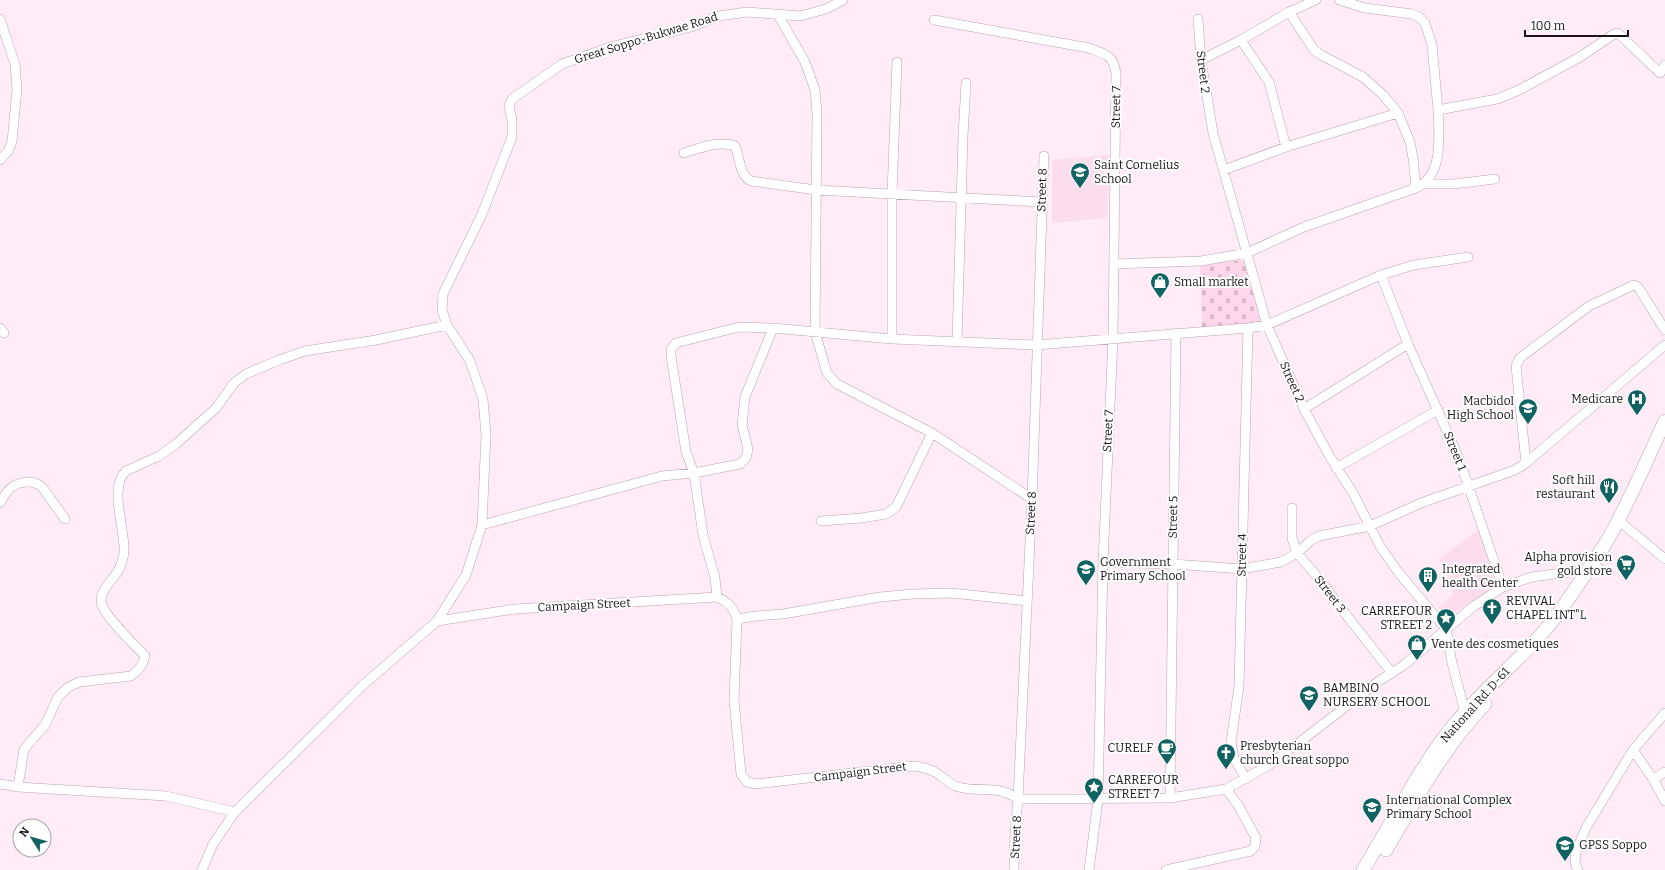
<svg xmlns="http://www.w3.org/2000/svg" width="1665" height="870" font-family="Bitter,serif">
  <defs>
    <pattern id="cemetery-stones" width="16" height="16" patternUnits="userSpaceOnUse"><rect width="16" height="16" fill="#fed7ed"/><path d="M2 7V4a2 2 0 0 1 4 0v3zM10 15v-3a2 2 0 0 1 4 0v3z" fill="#d9b8cb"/></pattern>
  </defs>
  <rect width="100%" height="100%" fill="#ffecf6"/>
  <path fill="#fbddee" d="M1110,155L1107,218L1052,223V160Z
    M1480,529L1493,565L1492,587L1471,603L1446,617L1439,607L1453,595L1451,583L1439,559Z"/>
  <path fill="url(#cemetery-stones)" d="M1248,260L1255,289L1260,327L1202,330L1200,263Z"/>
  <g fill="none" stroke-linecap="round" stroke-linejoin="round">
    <defs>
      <path id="minor" d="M1339,0L1365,8L1412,14L1419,17L1425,23L1432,45L1438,110
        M1289,12L1314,50L1321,55L1363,77L1383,95L1398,113
        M778,15L805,62L815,90L817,113L815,332L827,373L837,384L932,433L1032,499
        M0,19L15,64L17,89L12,142L8,151L0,160
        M1198,19L1201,60L1213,133L1267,325L1304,409L1330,457L1353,493L1380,546L1398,572L1446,629L1452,663L1465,712
        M934,20L1089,48C1105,54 1113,54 1116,73L1113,339L1103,562L1098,800L1089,870
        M1201,60L1241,40
        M1286,147L1269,82L1241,40L1289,12L1316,0
        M684,153C701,148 719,140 735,146C740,157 739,175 751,181L816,190L1042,202
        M1224,170L1286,147L1398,113L1410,142L1413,158L1416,188
        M1425,184H1454L1495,179
        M1114,264L1201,261L1247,253L1304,227L1416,188C1444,175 1439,136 1438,110L1497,99L1519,90L1580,57L1614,34L1618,33L1620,35L1660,73L1665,65
        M1381,275L1408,344L1458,456L1503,587
        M0,328L4,333
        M892,339V194L897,62
        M957,342L963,136L966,83
        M1304,409L1408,344
        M1526,463L1516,366L1520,358L1589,306L1634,285L1638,287L1665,330
        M1336,468L1438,410
        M0,503C3,498 7,490 12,487C21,481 33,480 42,487L65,519
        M1292,508V538L1297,553L1320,580L1347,616L1392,673
        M1618,520L1665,559
        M821,521L861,518L886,514L896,507L932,433
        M482,525L662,476L694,473L740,464L746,458L748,449L742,425L745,397L773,328L892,339L1036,345L1248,328L1267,325L1381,275L1414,265L1468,257
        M1103,562L1173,564L1242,569L1281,562L1297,553L1310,541L1319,536L1370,526L1421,503L1515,470L1526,463L1665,345
        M717,597L715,578L703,535L694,473L686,452L671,356V349L676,343L739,327L773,328
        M737,619L756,616L783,614L880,597L913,594L951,593L1027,601
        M437,621L515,609L717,597C728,602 733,607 737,619L734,700L741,774L747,782L756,784L914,766C921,767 928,768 935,772C943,777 949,784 958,787C981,793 998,784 1018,799L1170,798L1226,789L1269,765L1305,738L1379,681L1404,665L1474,606L1503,587L1532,577L1599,568
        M1633,750L1653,779L1665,772
        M1246,779L1234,758L1231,742L1239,686L1248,328
        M1653,779L1665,801
        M0,784L18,787L166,796L235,812
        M18,787L24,749L45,725L58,697L67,688L79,682L131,676C139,670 143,665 145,656C134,644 107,619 102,605C97,593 113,580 118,571C121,566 123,558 124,553C126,531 108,487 126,471L159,456L176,444L216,408L234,383L246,374L279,360L305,351L376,340L447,325
        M1170,798L1176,333
        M202,870L213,844L235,812L362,686L437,621L466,575L482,525L486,435L483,399L470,361L447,325L442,310L443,294L482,214L512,137V120L509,106L512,99L562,64L614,46L691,27L719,16L747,12L800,16L826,9L843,0
        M1014,870L1015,832L1018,799L1032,499L1044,156
        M1166,870L1251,851L1255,846L1256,838L1238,805L1226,789
        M1578,870L1575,863L1576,851L1586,828L1633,750L1665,713"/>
      <path id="highway" d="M1386,850C1416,799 1444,747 1485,704
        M1363,870C1391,824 1416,774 1449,731C1482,688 1528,656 1560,611C1576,588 1592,565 1607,541C1629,503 1646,461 1665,421"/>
    </defs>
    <use href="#minor" stroke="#b9a4b0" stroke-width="10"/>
    <use href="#highway" stroke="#b9a4b0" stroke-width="14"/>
    <use href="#minor" stroke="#fff" stroke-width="9"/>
    <use href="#highway" stroke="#fff" stroke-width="13"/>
  </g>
  <defs>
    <symbol id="school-pin" viewBox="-11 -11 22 30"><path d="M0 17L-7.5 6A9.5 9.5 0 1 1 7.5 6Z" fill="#116262" stroke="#fff"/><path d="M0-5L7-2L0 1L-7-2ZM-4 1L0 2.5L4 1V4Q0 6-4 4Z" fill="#fff"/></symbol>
    <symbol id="shop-pin" viewBox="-11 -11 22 30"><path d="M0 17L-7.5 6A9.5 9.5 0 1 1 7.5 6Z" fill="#116262" stroke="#fff"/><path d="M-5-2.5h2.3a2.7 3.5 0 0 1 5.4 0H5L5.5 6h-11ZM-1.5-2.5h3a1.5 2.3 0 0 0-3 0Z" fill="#fff"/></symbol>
    <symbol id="hospital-pin" viewBox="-11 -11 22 30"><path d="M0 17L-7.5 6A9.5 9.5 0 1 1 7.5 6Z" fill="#116262" stroke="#fff"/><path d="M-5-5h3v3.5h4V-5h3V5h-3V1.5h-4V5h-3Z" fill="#fff"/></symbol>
    <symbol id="restaurant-pin" viewBox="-11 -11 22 30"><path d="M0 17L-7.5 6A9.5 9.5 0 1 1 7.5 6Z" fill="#116262" stroke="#fff"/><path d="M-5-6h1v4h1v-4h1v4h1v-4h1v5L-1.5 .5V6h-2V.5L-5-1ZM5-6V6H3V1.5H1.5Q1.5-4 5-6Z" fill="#fff"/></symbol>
    <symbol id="supermarket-pin" viewBox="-11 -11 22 30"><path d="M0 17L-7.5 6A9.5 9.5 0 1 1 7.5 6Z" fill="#116262" stroke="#fff"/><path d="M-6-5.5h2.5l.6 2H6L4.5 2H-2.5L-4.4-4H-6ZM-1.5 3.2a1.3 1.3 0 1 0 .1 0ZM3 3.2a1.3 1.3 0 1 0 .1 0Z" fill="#fff"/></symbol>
    <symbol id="building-pin" viewBox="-11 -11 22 30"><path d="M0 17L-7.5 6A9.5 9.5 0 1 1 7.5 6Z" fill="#116262" stroke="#fff"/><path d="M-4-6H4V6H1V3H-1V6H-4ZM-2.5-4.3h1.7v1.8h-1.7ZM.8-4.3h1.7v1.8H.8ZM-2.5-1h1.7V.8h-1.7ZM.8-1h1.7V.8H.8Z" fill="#fff"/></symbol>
    <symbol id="church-pin" viewBox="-11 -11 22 30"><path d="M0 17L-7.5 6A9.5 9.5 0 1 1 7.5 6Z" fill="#116262" stroke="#fff"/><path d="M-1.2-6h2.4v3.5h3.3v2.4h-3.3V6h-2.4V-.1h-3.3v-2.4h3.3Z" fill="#fff"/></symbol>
    <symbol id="sight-pin" viewBox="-11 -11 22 30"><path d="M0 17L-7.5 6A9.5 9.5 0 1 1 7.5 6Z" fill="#116262" stroke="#fff"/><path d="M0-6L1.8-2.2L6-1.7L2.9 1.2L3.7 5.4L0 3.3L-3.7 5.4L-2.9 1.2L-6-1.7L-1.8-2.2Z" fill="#fff"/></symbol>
    <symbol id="cafe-pin" viewBox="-11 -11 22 30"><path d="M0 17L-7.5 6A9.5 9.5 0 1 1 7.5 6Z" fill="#116262" stroke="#fff"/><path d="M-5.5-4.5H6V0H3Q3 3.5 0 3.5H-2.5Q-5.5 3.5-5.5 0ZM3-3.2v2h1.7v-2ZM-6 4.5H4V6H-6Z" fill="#fff"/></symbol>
  </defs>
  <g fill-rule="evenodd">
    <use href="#school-pin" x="1069" y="161" width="22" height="30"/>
    <use href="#shop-pin" x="1149" y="271" width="22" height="30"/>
    <use href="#hospital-pin" x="1626" y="388" width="22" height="30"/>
    <use href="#school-pin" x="1517" y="397" width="22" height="30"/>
    <use href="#restaurant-pin" x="1598" y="476" width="22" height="30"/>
    <use href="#supermarket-pin" x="1615" y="553" width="22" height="30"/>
    <use href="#school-pin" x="1075" y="558" width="22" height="30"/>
    <use href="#building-pin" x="1417" y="565" width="22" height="30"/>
    <use href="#church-pin" x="1481" y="597" width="22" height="30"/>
    <use href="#sight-pin" x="1435" y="607" width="22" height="30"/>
    <use href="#shop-pin" x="1406" y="633" width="22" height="30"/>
    <use href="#school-pin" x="1298" y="684" width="22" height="30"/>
    <use href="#cafe-pin" x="1156" y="737" width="22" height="30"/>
    <use href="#church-pin" x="1215" y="742" width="22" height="30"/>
    <use href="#sight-pin" x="1083" y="776" width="22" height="30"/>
    <use href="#school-pin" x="1361" y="796" width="22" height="30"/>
    <use href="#school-pin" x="1554" y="834" width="22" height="30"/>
  </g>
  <g text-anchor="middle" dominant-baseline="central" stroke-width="4" stroke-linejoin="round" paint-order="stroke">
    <g font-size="12" fill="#1c1419" stroke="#fff">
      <text transform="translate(646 38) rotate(-17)">Great Soppo-Bukwae Road</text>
      <text transform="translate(1203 72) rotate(83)">Street 2</text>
      <text transform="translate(1116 107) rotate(-89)">Street 7</text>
      <text transform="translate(1042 190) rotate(-88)">Street 8</text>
      <text transform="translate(1292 382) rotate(66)">Street 2</text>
      <text transform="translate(1108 431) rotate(-87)">Street 7</text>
      <text transform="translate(1455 451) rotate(68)">Street 1</text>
      <text transform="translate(1031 513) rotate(-87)">Street 8</text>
      <text transform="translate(1173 517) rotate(-89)">Street 5</text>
      <text transform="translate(1242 555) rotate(-89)">Street 4</text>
      <text transform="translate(1330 594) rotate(53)">Street 3</text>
      <text transform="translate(584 605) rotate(-3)">Campaign Street</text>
      <text transform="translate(1475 705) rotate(-48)">National Rd. D-61</text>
      <text transform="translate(860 772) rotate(-7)">Campaign Street</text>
      <text transform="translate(1016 837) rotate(-87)">Street 8</text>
    </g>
    <g font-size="12" fill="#1c1419" stroke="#fff" text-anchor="start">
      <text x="1094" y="165">Saint Cornelius<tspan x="1094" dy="14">School</tspan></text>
      <text x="1174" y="282">Small market</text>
      <text x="1623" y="399" text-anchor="end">Medicare</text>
      <text x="1514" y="401" text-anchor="end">Macbidol<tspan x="1514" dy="14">High School</tspan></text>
      <text x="1595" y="480" text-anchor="end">Soft hill<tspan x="1595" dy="14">restaurant</tspan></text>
      <text x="1612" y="557" text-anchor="end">Alpha provision<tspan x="1612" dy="14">gold store</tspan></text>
      <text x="1100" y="562">Government<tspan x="1100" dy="14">Primary School</tspan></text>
      <text x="1442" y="569">Integrated<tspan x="1442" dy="14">health Center</tspan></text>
      <text x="1506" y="601">REVIVAL<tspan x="1506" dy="14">CHAPEL INT"L</tspan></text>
      <text x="1432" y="611" text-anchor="end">CARREFOUR<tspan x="1432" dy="14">STREET 2</tspan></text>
      <text x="1431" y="644">Vente des cosmetiques</text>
      <text x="1323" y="688">BAMBINO<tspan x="1323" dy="14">NURSERY SCHOOL</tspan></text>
      <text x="1240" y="746">Presbyterian<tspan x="1240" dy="14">church Great soppo</tspan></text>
      <text x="1153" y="748" text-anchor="end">CURELF</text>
      <text x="1108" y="780">CARREFOUR<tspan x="1108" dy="14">STREET 7</tspan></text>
      <text x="1386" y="800">International Complex<tspan x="1386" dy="14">Primary School</tspan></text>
      <text x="1579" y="845">GPSS Soppo</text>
    </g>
  </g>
  <g transform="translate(32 838) rotate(307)"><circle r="19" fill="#ffffff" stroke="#a4a1a3"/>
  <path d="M0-3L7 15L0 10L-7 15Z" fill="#116262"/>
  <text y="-6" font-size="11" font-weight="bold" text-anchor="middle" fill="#1c1419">N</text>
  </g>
  <path d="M1525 30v6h103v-6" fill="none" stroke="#1c1419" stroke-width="2"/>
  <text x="1531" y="30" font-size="12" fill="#1c1419" stroke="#ffffff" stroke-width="3" paint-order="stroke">100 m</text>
</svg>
